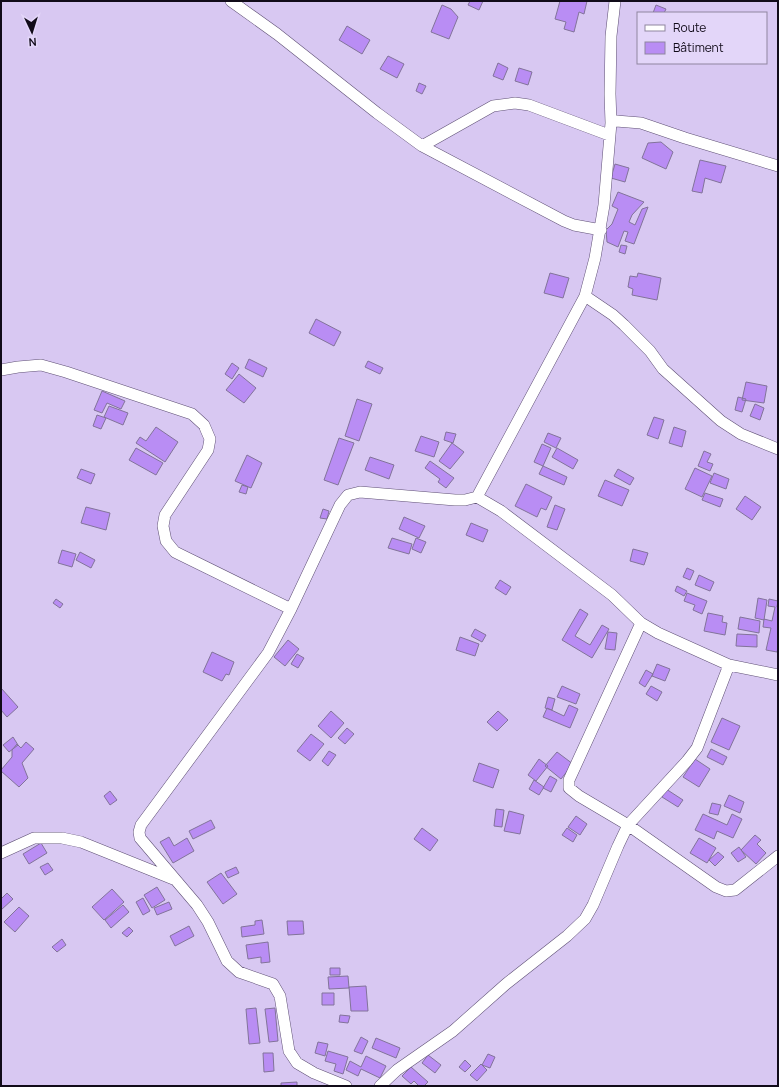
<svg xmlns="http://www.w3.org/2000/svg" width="779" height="1087" font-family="Manrope,sans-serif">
  <rect width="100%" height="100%" fill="#d8c8f2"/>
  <path fill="#b98df4" stroke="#82739a" d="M470,1H483L479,10L468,5Z
    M560,1H587L584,14L579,12L574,32L564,29L566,22L555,19Z
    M442,5L451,9L458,17L449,39L431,32Z
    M656,5L666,9L664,13H653Z
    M347,26L370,40L362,54L339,40Z
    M388,56L404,64L397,78L380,69Z
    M498,63L508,68L503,80L493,76Z
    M519,68L532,72L528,85L515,81Z
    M419,83L426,86L422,94L416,91Z
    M661,142L673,152L666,169L642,158L648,143Z
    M700,160L726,166L721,183L705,178L702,193L692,191Z
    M615,164L629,168L625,182L611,178Z
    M618,192L644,202L632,215L629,222L635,225L642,209L648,207L634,244L625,241L628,232L624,231L618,247L607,242L606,230L612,224L618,209L612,206Z
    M621,245L627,246L625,254L619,252Z
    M550,273L569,278L563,298L544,293Z
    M638,273L661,278L657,300L632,295L633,289L628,287L630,276L637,277Z
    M316,319L341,332L334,346L309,333Z
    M249,359L267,368L263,377L245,368Z
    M368,361L383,368L380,374L365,367Z
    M232,363L239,368L232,379L225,374Z
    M239,374L256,388L244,403L226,390Z
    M746,382L767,386L764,403L742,400Z
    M102,391L125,401L121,409L107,403L102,413L94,410Z
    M738,397L746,399L742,412L735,410Z
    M357,399L372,404L359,441L345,436Z
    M755,404L764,408L760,420L750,416Z
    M109,406L128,413L123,425L104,417Z
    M97,415L106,418L101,429L93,426Z
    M654,417L664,420L658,439L647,435Z
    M156,427L178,442L165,462L136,443L140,437L146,441Z
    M674,427L686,431L682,447L669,443Z
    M446,432L456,434L453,443L444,440Z
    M548,433L561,438L556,448L544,442Z
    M421,436L439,442L434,457L415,451Z
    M339,438L354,443L338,485L324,480Z
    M452,443L464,452L450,469L439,461Z
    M542,444L551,448L543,466L534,462Z
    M136,448L163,463L156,475L129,460Z
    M557,448L578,460L573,469L552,457Z
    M704,451L711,454L707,462L713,464L710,471L698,466Z
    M247,455L262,463L251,488L235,481Z
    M370,457L394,465L389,479L365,470Z
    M430,461L454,478L446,488L438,482L440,479L425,468Z
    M543,466L567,477L564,485L539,474Z
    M695,468L712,476L702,497L685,489Z
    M81,469L95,474L91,484L77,478Z
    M618,469L634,478L630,485L614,476Z
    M714,473L729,479L726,489L710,483Z
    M605,480L629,490L622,506L598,496Z
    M526,484L552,497L546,510L541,508L537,517L515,506Z
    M242,485L248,487L246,494L239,492Z
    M705,493L723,499L720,507L702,500Z
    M745,496L761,507L752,520L736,509Z
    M555,505L565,509L557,530L547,527Z
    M86,507L110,513L106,530L81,523Z
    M323,509L329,511L327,519L320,518Z
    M404,517L425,526L419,538L399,529Z
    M471,523L488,530L483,542L466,535Z
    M392,538L412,544L409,554L388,548Z
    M416,538L426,542L421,553L412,549Z
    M633,549L648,553L644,565L630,561Z
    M62,550L76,554L72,567L58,563Z
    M80,552L95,560L91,568L76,560Z
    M687,568L694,571L690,580L683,577Z
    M699,575L714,582L710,591L695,585Z
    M500,580L511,587L506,595L495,588Z
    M677,586L687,591L684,596L675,591Z
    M687,593L707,601L702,614L693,610L695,605L684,601Z
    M758,598L767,600L764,620L755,618Z
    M56,599L63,604L60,608L53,603Z
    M769,599L778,601L777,607H778V648L777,652L766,650L771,628L763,627L764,619L772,621L775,607L768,606Z
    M580,609L588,614L575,636L590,645L602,625L609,629L592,658L562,640Z
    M708,613L723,616L722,622L727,623L725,635L704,631Z
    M740,617L760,621L759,633L738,629Z
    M475,629L486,635L482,642L471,636Z
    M608,632L617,633L615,650L605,649Z
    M737,634L757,635V647L736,646Z
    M460,637L479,644L475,656L456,650Z
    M288,640L299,649L285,666L274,657Z
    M212,652L234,662L229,675L226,674L222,681L203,672Z
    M297,654L304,658L298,668L291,664Z
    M657,664L670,669L665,681L652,676Z
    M646,670L653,674L645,687L639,683Z
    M562,686L580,694L576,704L557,697Z
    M651,686L662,692L657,701L646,694Z
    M1,688L18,707L7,717L1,710Z
    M548,697L555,699L552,710L545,708Z
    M569,705L578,709L570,728L543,717L547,708L564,716Z
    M331,711L344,723L331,738L318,726Z
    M498,711L508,720L497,731L487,722Z
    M722,718L740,726L729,750L711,742Z
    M347,728L354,734L345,744L338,738Z
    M311,734L324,744L310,761L297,751Z
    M13,737L18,745L9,752L3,745Z
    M26,742L34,749L22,763L28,778L19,787L1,771V770L12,757V750L17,744L21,748Z
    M711,749L727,757L723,765L707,757Z
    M329,751L336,755L328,766L322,761Z
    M557,752L573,764L561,779L545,766Z
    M539,759L548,766L536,781L528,775Z
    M695,759L710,769L699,787L683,777Z
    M479,763L499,770L493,788L473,781Z
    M550,776L557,780L551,792L543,788Z
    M534,780L544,787L539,795L529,789Z
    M666,789L683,800L678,807L662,797Z
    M110,791L117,800L110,805L104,796Z
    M729,795L744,802L740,813L724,806Z
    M712,803L721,805L718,815L709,813Z
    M496,809L504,810L502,827L494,826Z
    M509,811L524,815L520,834L504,831Z
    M703,814L727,825L732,814L742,819L733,838L717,831L714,839L695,830Z
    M576,816L587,824L580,835L568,827Z
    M211,820L215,828L193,839L189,831Z
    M422,828L438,840L430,851L414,839Z
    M567,828L577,835L573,842L562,835Z
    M755,835L761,840L757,844L766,853L756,864L741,850Z
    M169,837L174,846L187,838L194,851L173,863L160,842Z
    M699,838L716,848L707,863L690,853Z
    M41,843L47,853L29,864L23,854Z
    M739,847L746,857L738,862L731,853Z
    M718,852L724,857L715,866L709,860Z
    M48,863L53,870L45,875L40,867Z
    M236,867L239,873L228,878L225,872Z
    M221,873L237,894L223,904L207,882Z
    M157,887L165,900L152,908L144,895Z
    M112,889L124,902L104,920L92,907Z
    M7,893L13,899L1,910V899Z
    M143,898L150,911L143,915L136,902Z
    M169,902L172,909L157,915L154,908Z
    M123,905L129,912L111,928L105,920Z
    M19,907L29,916L15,932L4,922Z
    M262,920L264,934L242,937L241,927L255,925V921Z
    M287,921H303L304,934L288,935Z
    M189,926L194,936L175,946L170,936Z
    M129,927L133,931L127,937L122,933Z
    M62,939L66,945L57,952L52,947Z
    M268,942L270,962L261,963V957L248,959L246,945Z
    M330,968H340V975H330Z
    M348,976L349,988L329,989L328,977Z
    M366,986L368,1011H351L349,987Z
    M322,993H334V1005H322Z
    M256,1008L260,1043L249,1044L246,1009Z
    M275,1008L278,1041L269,1042L265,1009Z
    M340,1015L350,1016L348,1023L339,1022Z
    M361,1037L368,1041L362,1054L354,1051Z
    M376,1038L400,1048L396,1058L372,1048Z
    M318,1042L328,1044L325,1056L315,1053Z
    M328,1051L348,1057L343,1074L334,1071L336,1064L325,1061Z
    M263,1053H273L274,1071L264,1072Z
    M488,1054L495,1057L490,1068L482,1065Z
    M428,1055L441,1065L435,1073L422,1063Z
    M366,1056L386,1066L380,1078L361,1069L358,1076L346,1070L350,1061L361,1067Z
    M465,1060L471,1066L465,1072L459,1067Z
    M481,1064L487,1070L477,1081L470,1075Z
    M411,1067L428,1082L424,1086H419L414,1081L411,1084L402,1076Z
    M297,1082V1086H281V1083Z"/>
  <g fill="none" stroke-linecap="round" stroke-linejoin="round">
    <defs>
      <path id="minor" d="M231,1L277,34L377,113L422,146L564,221L574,225L601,230
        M611,123L616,121L641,123L685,138L778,166
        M422,146L493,106L515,103L529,105L609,135
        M585,296L613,315L624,325L650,351L663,369L721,421L741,434L778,449
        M1,370L18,367L41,365L66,372L192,414L204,425L210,439L208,450L165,515L163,526L166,541L175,552L291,609
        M477,497L585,296L595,258L604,205L611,123L610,94L611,36L615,1
        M641,623L569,780V788L579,796L628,825L716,887L726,891L735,890L778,856
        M1,853L34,838H62L81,842L173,879
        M346,1086L314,1073L297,1063L289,1051L280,996L273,984L239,972L227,961L208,922L197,905L140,838L139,832L141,825L268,653L291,609L340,505L348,495L360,492L455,500H465L477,497L501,511L612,595L641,623L658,633L729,665L778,675
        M380,1086L397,1070L453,1031L506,984L567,936L585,919L593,905L618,846L628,825L687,761L697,748L729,665"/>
    </defs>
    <use href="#minor" stroke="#5f5075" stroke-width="12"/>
    <use href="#minor" stroke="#fff" stroke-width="11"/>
  </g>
  <rect width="779" height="1087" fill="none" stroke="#110b19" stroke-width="4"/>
  <rect x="637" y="12" width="130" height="52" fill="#e3d6f9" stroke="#8f859f"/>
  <rect x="645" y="25" width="20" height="6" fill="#ffffff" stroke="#8f859f"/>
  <text x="673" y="32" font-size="12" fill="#110b19">Route</text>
  <rect x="645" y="42" width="20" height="12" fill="#b98df4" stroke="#8f859f"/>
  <text x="673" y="52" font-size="12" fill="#110b19">Bâtiment</text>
  <g transform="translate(32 32) rotate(176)" stroke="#e3d6f9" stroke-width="3" paint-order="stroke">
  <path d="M0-3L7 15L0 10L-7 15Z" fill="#110b19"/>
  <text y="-6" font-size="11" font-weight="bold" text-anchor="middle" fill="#110b19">N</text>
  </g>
</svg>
